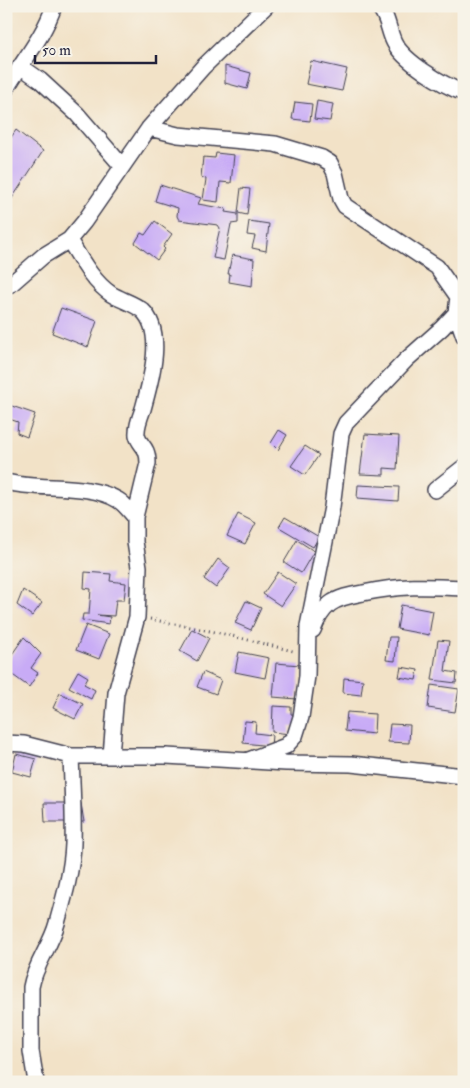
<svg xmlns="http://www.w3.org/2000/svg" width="470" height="1088" font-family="'IM FELL Double Pica',serif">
  <rect width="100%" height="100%" fill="#f7f3e8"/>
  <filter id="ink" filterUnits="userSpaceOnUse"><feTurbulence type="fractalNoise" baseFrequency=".02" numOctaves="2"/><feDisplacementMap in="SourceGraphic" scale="10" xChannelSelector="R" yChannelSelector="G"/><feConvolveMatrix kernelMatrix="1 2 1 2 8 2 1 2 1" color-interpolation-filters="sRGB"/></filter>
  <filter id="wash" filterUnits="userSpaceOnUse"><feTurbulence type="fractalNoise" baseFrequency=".0096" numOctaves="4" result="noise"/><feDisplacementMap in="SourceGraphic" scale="20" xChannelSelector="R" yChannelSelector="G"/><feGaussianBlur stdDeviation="1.12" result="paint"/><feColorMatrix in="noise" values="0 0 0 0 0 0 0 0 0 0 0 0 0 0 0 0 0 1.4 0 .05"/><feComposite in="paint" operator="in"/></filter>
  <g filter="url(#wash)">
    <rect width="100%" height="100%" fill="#f2e2c7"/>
    <g id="blocks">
      <path fill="#c8abf6" d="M311,61L347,69L342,91L306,84Z
        M225,66L251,73L247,89L225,83Z
        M317,101L333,104L330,121L314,119Z
        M295,102L312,104L310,121L292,119Z
        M16,130L43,151L9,203L6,200V145Z
        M216,153L234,155L231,183L220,182L218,202L203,200L206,179L201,177L203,157L215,158Z
        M160,185L201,198L198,204L226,209L225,212L238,214V223L231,224L224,260L213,258L220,228L218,225L179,220L177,216L178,208L155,201Z
        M241,188L250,189L247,215L238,213Z
        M155,221L172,234L163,247L165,249L157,260L135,243L141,233L145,235Z
        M249,221L269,224L266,251L252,248L255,236L247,235Z
        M232,255L254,259L252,286L229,282L230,274H228Z
        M61,308L97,321L88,347L52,333Z
        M6,404L35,414L27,437L17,433L18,422L6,418Z
        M279,430L287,435L278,450L271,443Z
        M365,434L399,436L397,469L384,468V475L360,474Z
        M305,446L319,455L305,475L291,466Z
        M358,485L399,487L398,501L357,498Z
        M238,514L256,523L245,544L227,536Z
        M285,517L319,537L313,547L279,527Z
        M297,540L314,551L301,573L284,562Z
        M218,559L230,568L216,588L204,579Z
        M85,572L111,574L110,581L126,583L124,600H116L114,616L97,615L110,617L109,624L82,620L83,614H89L91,589L84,588Z
        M278,572L296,584L281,606L263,594Z
        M23,590L42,603L32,616L17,605Z
        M246,601L261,608L251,630L235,623Z
        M401,605L433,611L429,635L397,629Z
        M86,625L109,634L99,659L76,650Z
        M192,629L209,638L197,661L180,651Z
        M24,637L41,654L31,668L38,673L29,687L6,670V663Z
        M389,637H397L395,661L386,660Z
        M438,640L449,641L445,671L457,673L456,683L432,680Z
        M239,652L269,658L265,678L235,672Z
        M276,663L300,665L297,699L273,697Z
        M401,667L418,670L416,680L399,677Z
        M78,671L88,677L84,684L95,690L91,699L69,687Z
        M203,672L221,680L216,694L197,687Z
        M344,678L363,680L361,695L343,693Z
        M431,685L459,689L455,712L428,708Z
        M60,693L83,704L75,719L53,708Z
        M273,706L291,707V714L298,715L297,726H290V734L272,732Z
        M347,712L375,714L374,734L345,731Z
        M245,721L256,722L255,733L272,735L271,746L243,743Z
        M390,724L410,725L409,743L388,742Z
        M16,754L36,759L31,777L12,772Z
        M44,803H81L84,822H45Z"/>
    </g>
  </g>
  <g filter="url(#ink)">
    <use href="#blocks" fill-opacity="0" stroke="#413f50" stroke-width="1"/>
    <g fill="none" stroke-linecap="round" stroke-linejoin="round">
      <defs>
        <path id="minor" d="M378,6C388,15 388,30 394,42C404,62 443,85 464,93
          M20,66L40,80L77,114L122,166
          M6,89C22,62 44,36 54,6
          M149,128L178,135L275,144L322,158L330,163L335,173L341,199L345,206L437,267L458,297L456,313L464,336
          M69,240C81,259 92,281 111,294C121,300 133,303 142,310C166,332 150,383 143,409C140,417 136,427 137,435C139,446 148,445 148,463L135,517V542L139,567L137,617L116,693L111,756
          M6,286L11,284L43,256L69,240L84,222L149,128L203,67L266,6
          M6,482C41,491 88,482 118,500C125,504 130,512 135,517
          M435,490L464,467
          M313,630C317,619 321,611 330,604C339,597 352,595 363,593C400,585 426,586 464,588
          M6,743L24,744L71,756C72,786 74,815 73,844C72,871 64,898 57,923C51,946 35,964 31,987V1051L36,1082
          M71,756H166L286,763L351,764L464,776
          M246,761L286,746L295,736L301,717L307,676L308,626L332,507L341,434L346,423L406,360L442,328L456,313L464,308"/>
      </defs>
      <use href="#minor" stroke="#413f50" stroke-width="18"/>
      <path stroke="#413f50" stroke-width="3" stroke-dasharray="1 4" stroke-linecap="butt" d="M150,619L220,633L293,651"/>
      <use href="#minor" stroke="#fff" stroke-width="15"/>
    </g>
  </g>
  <rect width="470" height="1088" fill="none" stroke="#f7f3e8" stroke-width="25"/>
  <path d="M35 55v8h121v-8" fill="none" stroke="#22223b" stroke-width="2.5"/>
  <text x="42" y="55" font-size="15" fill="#22223b" stroke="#f7f3e8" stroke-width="4" paint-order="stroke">50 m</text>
</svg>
